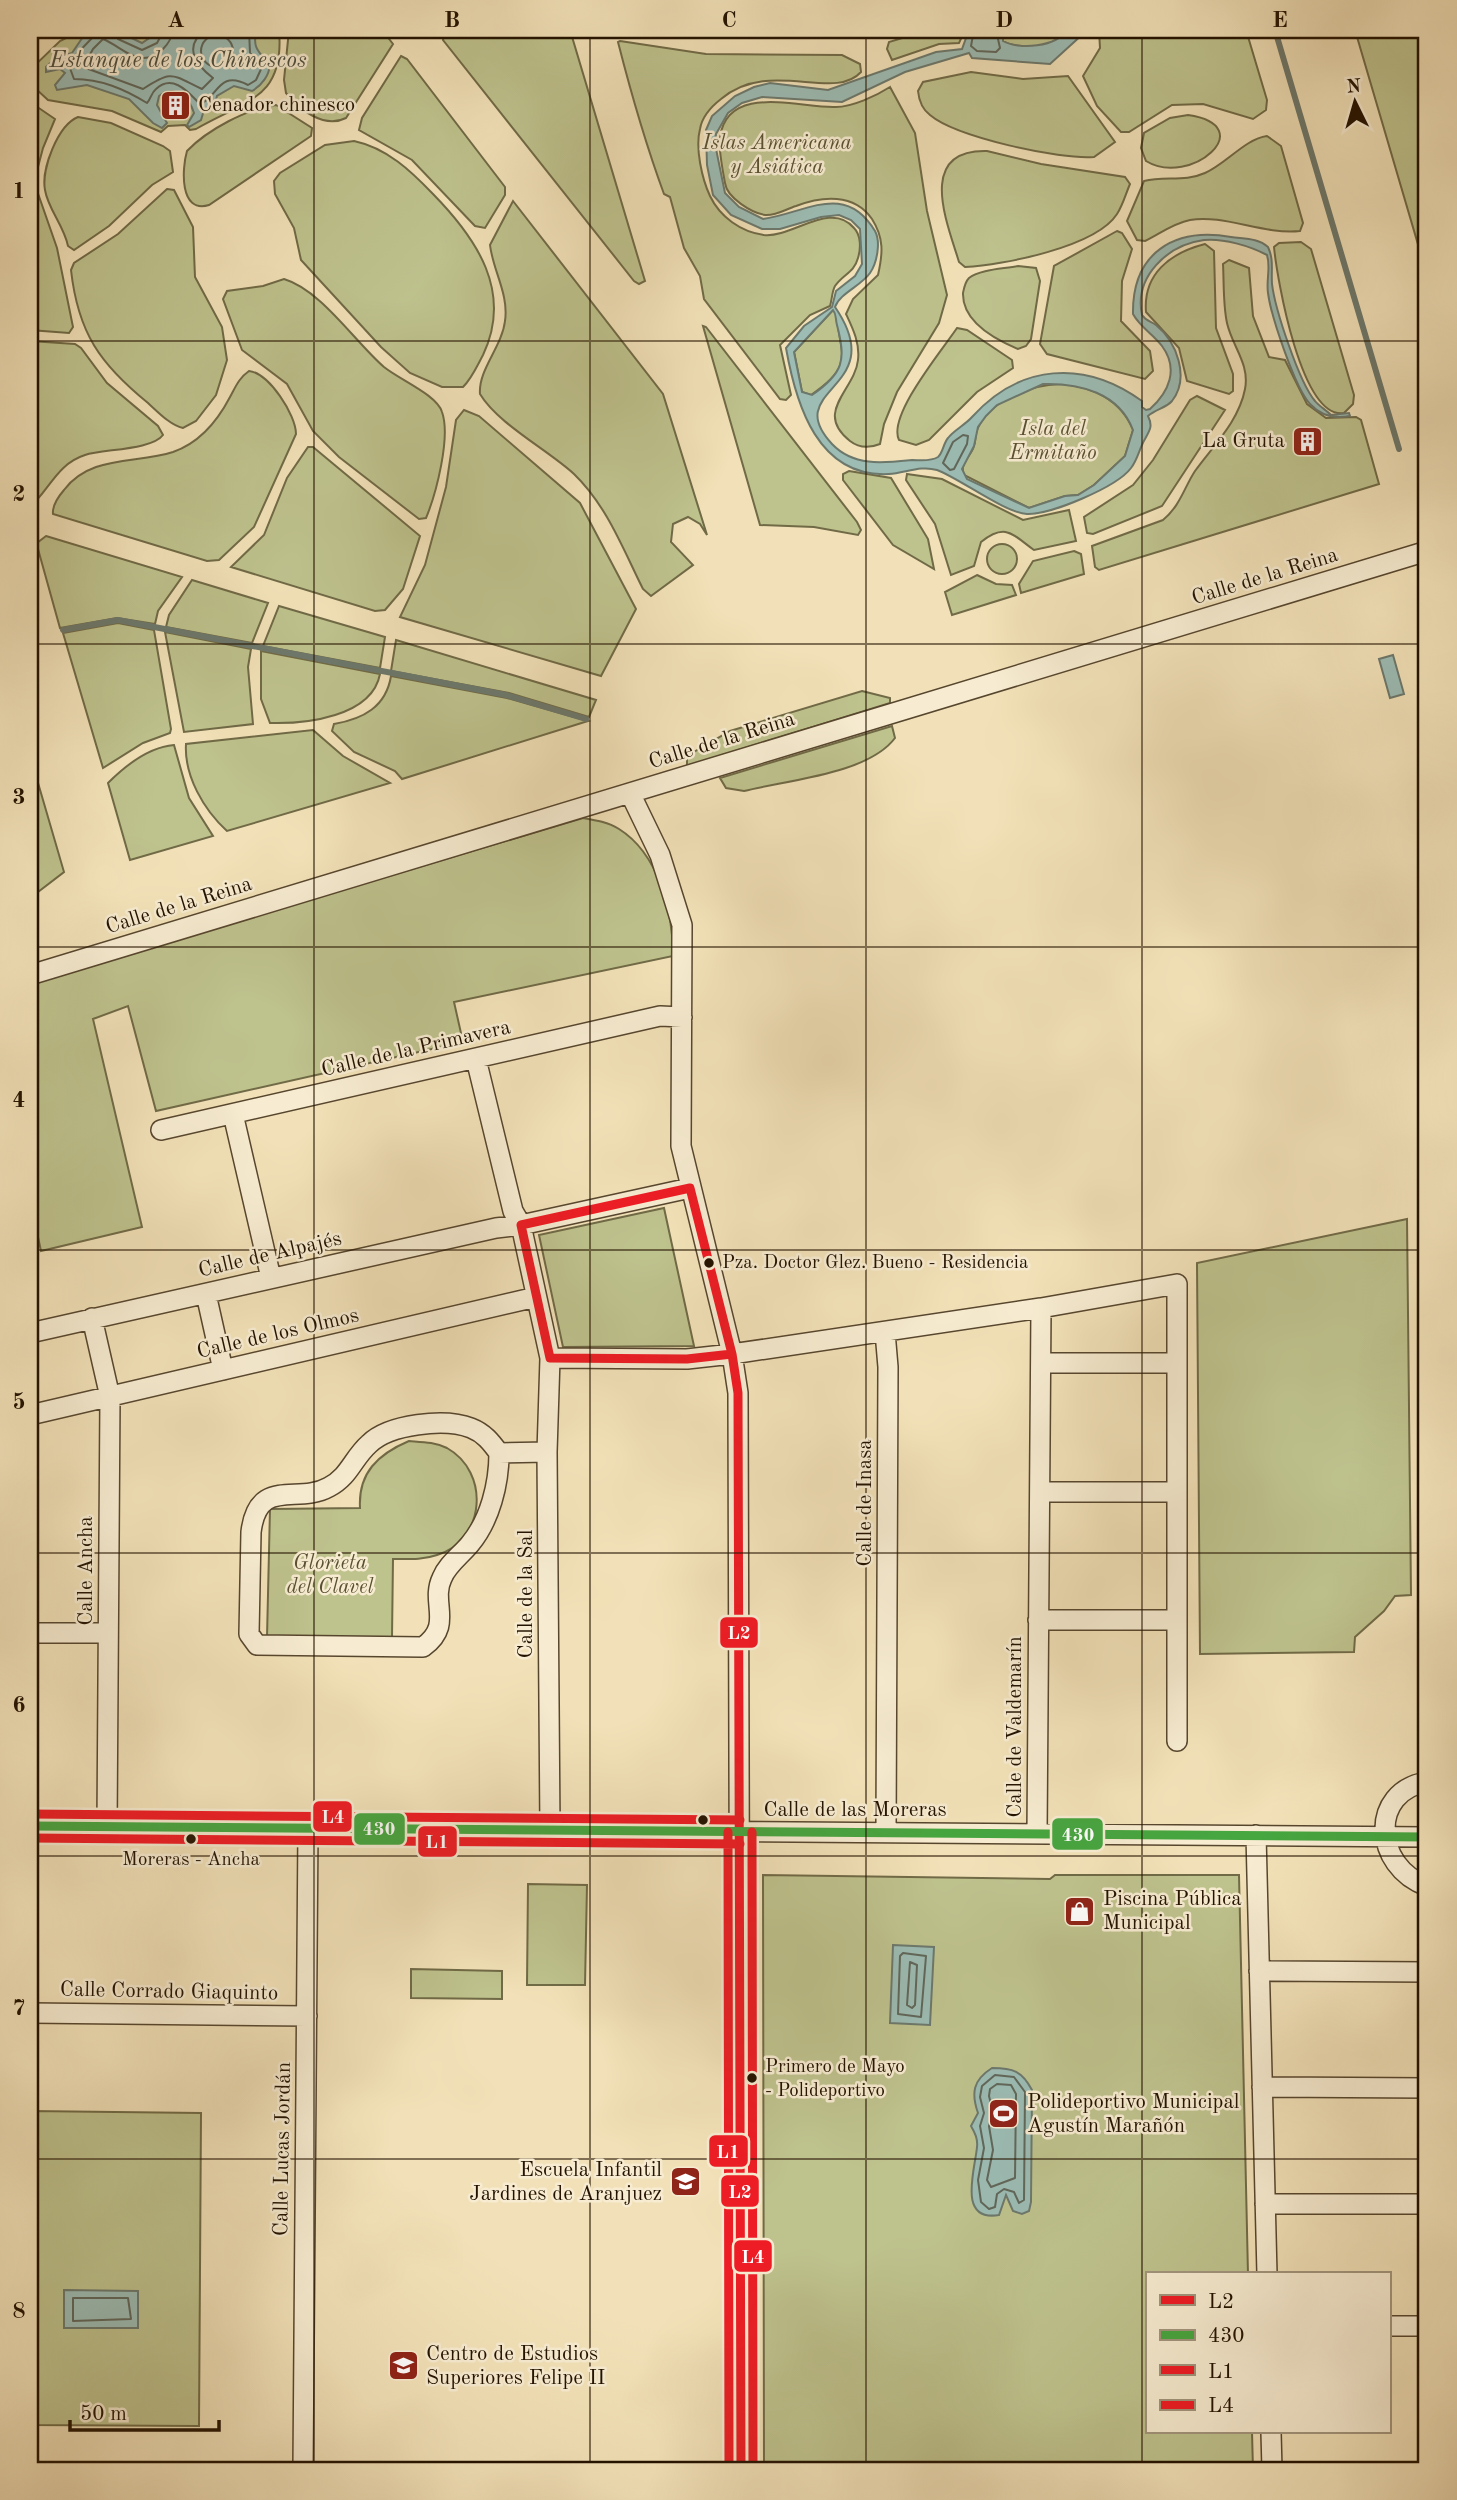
<svg xmlns="http://www.w3.org/2000/svg" width="1457" height="2500" font-family="'Old Standard TT',serif">
  <rect width="100%" height="100%" fill="#f2e1b8"/>
  <filter id="stains"><feTurbulence type="fractalNoise" baseFrequency=".00286" numOctaves="4"/><feColorMatrix values="0 0 0 0 .2 0 0 0 0 .09 0 0 0 0 .02 0 0 0 .5 -.17"/></filter>
  <radialGradient id="worn" r=".72"><stop offset=".6" stop-color="#630" stop-opacity="0"/><stop offset="1" stop-color="#630" stop-opacity=".3"/></radialGradient>
  <path fill="#bec28d" stroke="#706a46" stroke-width="2" d="M82,30H279C285,99 246,100 196,129L190,130L185,125L168,126L161,132L112,111L48,100L35,88L32,68L60,41Z
    M289,30H382L393,44L346,118C324,129 300,110 286,93L284,80Z
    M445,30H570L645,281L639,284L634,281L443,40Z
    M929,30H965L959,43L939,44L892,60L887,49L889,42Z
    M1003,30H1065C1057,49 1019,50 1003,41Z
    M1099,30H1246L1267,100L1266,110L1253,119L1203,104L1172,105L1129,132H1121L1097,106L1083,76L1100,48Z
    M1355,30H1427V275Z
    M620,41L706,54L842,55L860,64L861,72C834,102 769,58 721,99C712,106 702,117 700,129C695,148 702,179 710,196C720,217 741,232 764,235C792,238 831,200 854,228C861,235 861,248 858,258C854,273 843,274 835,286C832,291 832,300 830,306L810,315L780,345L791,395L786,400L780,399L704,299L700,276L684,248L670,197L664,194C646,145 631,93 618,42Z
    M401,56L407,59L505,187V195L485,228L475,226L412,160L359,130L362,118Z
    M971,72L1023,79L1068,76L1115,142L1094,157C1060,160 956,137 930,115C922,109 919,101 918,91L923,82Z
    M890,87L915,133L927,211L947,295L939,323L897,392L884,424L880,444C870,448 859,448 850,441C813,412 855,390 858,360C860,343 853,329 846,314L853,299L878,275C883,253 884,238 872,219C854,193 822,196 796,206C786,209 776,216 765,215C752,213 727,198 725,183C723,172 718,147 720,137C728,82 802,109 836,107C852,107 876,96 890,87Z
    M30,102L55,119L43,148L34,182L57,248L73,327L69,333L30,330Z
    M276,105L312,128L311,136L209,205C179,214 182,168 187,151C207,130 248,108 276,105Z
    M1188,115C1262,126 1190,188 1146,161L1141,148L1144,133L1170,118Z
    M78,117L111,123L163,146L170,151L173,172L152,185L109,226L74,250L68,246C64,226 48,209 45,190C41,169 58,125 78,117Z
    M1267,136L1281,146L1303,223L1300,231C1263,235 1224,214 1190,220C1174,223 1159,234 1145,241L1137,240L1127,221L1144,181C1165,176 1185,182 1205,173C1226,164 1245,139 1267,136Z
    M354,141C387,148 411,171 433,194C477,239 513,292 483,355C477,366 472,378 463,387H442L410,373L381,347L301,260L294,228L275,194L274,181L280,173L325,145Z
    M987,151L1041,164L1125,177L1130,184C1126,193 1123,205 1117,214C1096,247 1003,265 965,267L959,262C948,225 915,149 987,151Z
    M167,189L174,190L193,227L195,277L222,327L227,360L216,395L196,421L183,428C170,425 158,412 148,403C100,364 78,333 71,270L74,263L118,234Z
    M513,201L663,394L707,535L700,524L688,517L673,524L671,542L693,565L651,596L643,589C623,549 607,506 574,474C548,450 498,424 480,394C478,370 502,347 505,321C509,294 493,271 490,245Z
    M1117,231L1122,233L1132,249L1122,281L1121,321L1150,351L1153,371L1145,379L1047,354L1040,344L1054,266Z
    M1301,242L1311,249L1354,395L1353,404L1344,413C1301,420 1277,278 1274,247L1279,243Z
    M1205,244L1214,251L1216,328L1233,374V391L1229,394L1187,381L1179,348L1146,312C1143,274 1170,253 1205,244Z
    M1229,260L1249,268L1253,316L1269,357L1285,360L1307,404L1326,418L1356,417L1361,420L1379,484L1099,570L1095,567L1092,546L1163,520C1180,506 1184,488 1195,471C1213,446 1239,421 1245,389C1250,364 1232,346 1227,323C1223,305 1224,283 1223,264Z
    M1018,266L1036,268L1040,281L1031,339L1026,346L1018,349C994,339 962,322 963,293C964,288 965,282 969,278C981,269 1004,269 1018,266Z
    M284,279C321,290 355,342 384,367C400,380 437,395 442,412C451,437 436,494 426,518L419,519L339,457L313,431L287,384L242,350L223,299L227,291L263,286Z
    M833,310L836,311C839,354 857,364 811,395L802,392L794,352Z
    M703,326L706,327L857,522L861,530L858,535L814,527L760,525Z
    M957,328L967,330L1012,360L1013,368L977,392L929,440L916,445L899,440C887,416 943,349 957,328Z
    M30,341L75,344L81,348L107,383L158,426L163,435C152,450 103,449 85,455C57,464 50,489 30,507Z
    M249,371C269,373 296,415 296,434L254,527L219,560L207,561L53,514C52,505 58,497 64,490C90,455 135,464 173,452C199,443 218,420 230,397C236,386 239,378 249,371Z
    M1060,384C1092,386 1121,400 1133,430L1125,456L1094,485L1078,495L1065,496L1029,508L964,475C959,462 971,457 974,446C976,441 975,435 977,430C989,400 1031,385 1060,384Z
    M1197,396L1225,410L1162,506L1093,534L1087,533L1084,517L1133,485L1153,460L1190,400Z
    M464,410L479,416L580,503L636,609L601,676L400,617L425,565L446,487L456,420Z
    M308,447H313L420,536L403,589L385,610L375,611L231,567L264,535L287,478Z
    M849,471L891,478L928,539L934,569L893,545L843,480V474Z
    M907,474L942,479L1023,520L1069,510L1076,541L1034,550C1013,535 1006,522 981,542L974,566L951,575L935,524L906,480Z
    M46,536L182,577L158,611L155,624L117,618L60,628L38,549L37,543Z
    M987 559a15 15 0 1 1 30 0a15 15 0 1 1-30 0Z
    M1074,551L1081,554L1084,574L1021,593L1019,584L1033,561Z
    M977,575L996,584L1012,585L1016,595L952,615L945,592Z
    M192,580L268,603L252,643L166,627L169,615Z
    M279,606L385,637L380,668L263,646Z
    M118,623L154,630L171,729L170,733L143,743L103,768L63,633Z
    M165,632L251,649L248,667L253,724L184,732Z
    M396,640L596,700L589,717L509,693L391,671Z
    M261,651L380,674C372,717 305,724 270,723L261,699Z
    M391,676L507,698L588,721L402,779L395,771L354,752L332,731L334,724C363,719 386,707 391,676Z
    M862,691L890,698V703L687,766V756L730,731Z
    M892,726L895,738C868,774 788,780 744,791L726,788L720,778Z
    M313,730L343,756L390,783L227,831C204,810 184,776 186,744Z
    M174,745L189,798L213,836L130,860L108,783C125,766 149,747 174,745Z
    M30,766L34,769L64,872L38,892L30,877Z
    M583,818C595,820 608,822 619,829C659,854 673,912 673,956L454,1002L463,1042L156,1111L128,1006L93,1019L142,1227L41,1251L30,1200V983Z
    M664,1208L694,1346L563,1347L539,1235Z
    M1407,1219L1411,1595L1395,1596L1384,1611L1355,1637L1354,1652L1200,1654L1197,1263Z
    M409,1441C422,1442 435,1442 447,1448C490,1472 486,1540 437,1555C423,1560 408,1559 393,1559L392,1638L267,1637L270,1509L360,1508C358,1473 378,1454 409,1441Z
    M763,1875L1050,1879L1055,1875H1239L1248,2274H1147V2432H1252L1253,2470H764Z
    M528,1884L587,1885L585,1985H527Z
    M411,1969L502,1971V1999L411,1998Z
    M30,2111L201,2113L199,2426L30,2425Z"/>
  <path fill="#9cbcb4" stroke="#6c786c" stroke-width="2" fill-rule="evenodd" d="M105,30L121,33L142,43L161,30H267L257,31C251,47 260,53 269,64C271,74 261,86 252,91L234,86L217,96L214,107L204,110L201,120L189,127L187,125L194,113C190,100 179,88 165,92L159,96L157,105L167,123L162,128L153,123L129,99L87,85L57,90L55,85L65,73L60,69L46,72V67L56,58L72,53L85,34Z
    M969,30H1003V41C1018,50 1058,47 1065,30H1084V33L1050,64L972,58L969,53L905,72L842,102L762,97L742,103L728,113L716,134L715,144L725,193L739,207L763,219C806,213 845,181 875,231C881,242 877,263 870,273C861,286 840,293 835,307C892,390 779,387 832,444C854,467 884,463 912,460C920,460 930,462 938,457C943,453 943,444 948,438C954,430 965,425 972,417C1020,364 1084,359 1142,401V407L1146,410L1150,409C1169,392 1179,369 1162,346C1153,334 1140,327 1133,314C1132,253 1174,227 1231,237C1244,239 1258,238 1268,247C1274,260 1271,270 1272,284C1275,309 1299,382 1315,401C1319,406 1326,410 1331,415L1349,413L1350,416C1335,419 1321,416 1310,404C1295,388 1271,316 1268,293C1266,279 1271,268 1267,255C1250,246 1223,238 1204,240C1167,245 1134,277 1142,315C1146,321 1150,321 1156,325C1177,342 1190,378 1172,401C1166,408 1156,409 1148,416C1153,426 1150,430 1145,439C1139,449 1138,459 1131,468C1117,487 1050,515 1027,514C1005,513 959,478 937,470C921,465 905,473 889,474C818,478 796,405 786,348L804,326L832,307L836,291L855,276L862,264L860,229L851,220L839,215L821,217L780,229H762L731,215L713,195L707,165L706,130L712,116L735,96L754,87L770,83L828,90L936,52L962,49ZM833,310C837,315 835,318 837,325C846,360 844,373 812,395L802,392L794,352ZM1043,384C1080,383 1119,393 1133,430L1125,456L1094,485L1078,495L1065,496L1029,508L967,479L962,469L974,446L978,427L986,416L997,405Z
    M1393,655L1404,694L1390,698L1379,659Z
    M893,1945L934,1947L930,2025L890,2023Z
    M992,2068C1013,2068 1022,2071 1032,2090L1031,2202L1029,2211L1022,2214L1013,2211L1006,2195L999,2215C957,2222 975,2170 977,2147C978,2139 975,2133 971,2126L978,2113C971,2093 973,2080 992,2068Z
    M64,2290L138,2291V2328H64Z"/>
  <g fill="none" stroke-linecap="round" stroke-linejoin="round">
    <path stroke="#60675a" stroke-width="2" d="M95,30L93,37L68,63L74,79C101,79 124,89 147,103C151,99 151,93 156,89C173,73 189,93 200,104C218,98 218,69 248,85L256,80L262,67L250,53L249,30
      M114,30L118,39L142,50L157,43L164,30
      M173,30C172,38 169,43 163,49C140,71 123,47 103,39L93,49L83,67L143,89C173,69 172,75 202,89L213,78C196,65 182,46 206,30
      M974,30L971,46L977,51L996,52L1000,48L996,30
      M201 51a16 16 0 1 1 32 0a16 16 0 1 1-32 0Z
      M963,435L968,436L967,444L954,469L950,470L943,463L953,442Z
      M903,1953L926,1956L921,2017L898,2014L900,1956Z
      M910,1962L917,1965L915,2005L912,2008L907,2005Z
      M995,2075L1014,2077L1025,2092L1024,2200L1019,2203L1014,2192L1004,2189L997,2194L995,2207L989,2209L981,2202L978,2180L984,2148L980,2126L984,2113L980,2097L982,2086Z
      M997,2084L1011,2085L1016,2094L1015,2178L991,2187L987,2180L993,2150L989,2126L993,2112L989,2096L990,2089Z
      M73,2298H128L131,2319L73,2321Z"/>
    <path stroke="#6c786c" stroke-width="6" d="M1275,30L1399,449
      M63,630L118,620L506,695L586,719"/>
    <defs>
      <path id="street" d="M630,793L660,855L682,925L681,1146L732,1354L738,1393L741,2470
        M30,975L1427,551
        M233,1114L271,1278
        M161,1130L660,1016L682,1017
        M690,1188L521,1225L550,1358L687,1359L732,1354L1041,1308L1177,1284V1741
        M206,1294L223,1370
        M92,1318L110,1397L107,1827
        M885,1332L888,1367L886,1832
        M30,1333L496,1228L521,1225L513,1211L476,1059
        M550,1358L547,1452L550,1830
        M1041,1363H1177
        M30,1415L536,1297
        M499,1453C499,1484 490,1520 470,1544C461,1555 447,1565 442,1578C430,1603 454,1625 423,1647L257,1645L249,1634L251,1532C258,1476 297,1505 329,1487C349,1477 353,1458 369,1444C389,1424 445,1418 471,1428C484,1433 491,1442 499,1453L547,1452
        M1040,1492H1177
        M1038,1620H1177
        M30,1633H108
        M1427,1782C1369,1791 1373,1867 1427,1886
        M30,1826L1427,1837
        M1037,1834L1041,1308
        M1256,1835L1267,2274
        M1259,1971L1427,1972
        M30,2013L307,2016
        M1262,2087L1427,2088
        M1265,2204H1427
        M1389,2326H1427
        M1271,2432L1272,2470
        M303,2470L308,1828"/>
    </defs>
    <use href="#street" stroke="#57462e" stroke-width="22"/>
    <use href="#street" stroke="#f7ecd1" stroke-width="19"/>
    <defs>
      <path id="bus-1" d="M690,1188L732,1354L687,1359L550,1358L521,1225Z
        M732,1354L738,1393L741,2470"/>
      <path id="bus-2" d="M30,1826L1427,1837"/>
      <path id="bus-3" d="M728,1832L729,2470
        M30,1838L740,1844"/>
      <path id="bus-4" d="M30,1814L740,1820
        M752,1832L753,2470"/>
    </defs>
    <use href="#bus-1" stroke="#f7ecd1" stroke-width="14"/>
    <use href="#bus-2" stroke="#f7ecd1" stroke-width="14"/>
    <use href="#bus-3" stroke="#f7ecd1" stroke-width="14"/>
    <use href="#bus-4" stroke="#f7ecd1" stroke-width="14"/>
    <use href="#bus-1" stroke="#ee1c25" stroke-width="9"/>
    <use href="#bus-2" stroke="#46a640" stroke-width="9"/>
    <use href="#bus-3" stroke="#ee1c25" stroke-width="9"/>
    <use href="#bus-4" stroke="#ee1c25" stroke-width="9"/>
  </g>
  <path fill="none" stroke="#231200" stroke-width="2" stroke-opacity="0.55" d="M314,30V2470M590,30V2470M866,30V2470M1142,30V2470M30,341H1427M30,644H1427M30,947H1427M30,1250H1427M30,1553H1427M30,1856H1427M30,2159H1427"/>
  <defs>
    <symbol id="building-square" viewBox="-11 -11 22 22"><rect x="-9" y="-9" width="18" height="18" rx="4" fill="#8f2418" stroke="#f7ecd1"/><path d="M-4-6H4V6H1V3H-1V6H-4ZM-2.5-4.3h1.7v1.8h-1.7ZM.8-4.3h1.7v1.8H.8ZM-2.5-1h1.7V.8h-1.7ZM.8-1h1.7V.8H.8Z" fill="#fff"/></symbol>
    <symbol id="shop-square" viewBox="-11 -11 22 22"><rect x="-9" y="-9" width="18" height="18" rx="4" fill="#8f2418" stroke="#f7ecd1"/><path d="M-5-2.5h2.3a2.7 3.5 0 0 1 5.4 0H5L5.5 6h-11ZM-1.5-2.5h3a1.5 2.3 0 0 0-3 0Z" fill="#fff"/></symbol>
    <symbol id="stadium-square" viewBox="-11 -11 22 22"><rect x="-9" y="-9" width="18" height="18" rx="4" fill="#8f2418" stroke="#f7ecd1"/><path d="M0-5a6.5 5 0 1 0 0 10a6.5 5 0 1 0 0-10ZM-3.5-1.8h7v3.6h-7Z" fill="#fff"/></symbol>
    <symbol id="school-square" viewBox="-11 -11 22 22"><rect x="-9" y="-9" width="18" height="18" rx="4" fill="#8f2418" stroke="#f7ecd1"/><path d="M0-5L7-2L0 1L-7-2ZM-4 1L0 2.5L4 1V4Q0 6-4 4Z" fill="#fff"/></symbol>
    <symbol id="university-square" viewBox="-11 -11 22 22"><rect x="-9" y="-9" width="18" height="18" rx="4" fill="#8f2418" stroke="#f7ecd1"/><path d="M0-5L7-2L0 1L-7-2ZM-4 1L0 2.5L4 1V4Q0 6-4 4Z" fill="#fff"/></symbol>
  </defs>
  <g fill-rule="evenodd">
    <use href="#building-square" x="158" y="88" width="35" height="35"/>
    <use href="#building-square" x="1290" y="424" width="35" height="35"/>
    <use href="#shop-square" x="1062" y="1894" width="35" height="35"/>
    <use href="#stadium-square" x="986" y="2096" width="35" height="35"/>
    <use href="#school-square" x="668" y="2164" width="35" height="35"/>
    <use href="#university-square" x="386" y="2348" width="35" height="35"/>
  </g>
  <g fill="#231200" stroke="#f7ecd1" stroke-width="2.5">
    <circle cx="709" cy="1263" r="6"/>
    <circle cx="703" cy="1820" r="6"/>
    <circle cx="191" cy="1839" r="6"/>
    <circle cx="752" cy="2078" r="6"/>
  </g>
  <g text-anchor="middle" dominant-baseline="central" stroke-width="5" stroke-linejoin="round" paint-order="stroke">
    <g font-size="19" fill="#231200" stroke="#f7ecd1" text-anchor="start">
      <text x="722" y="1263">Pza. Doctor Glez. Bueno - Residencia</text>
      <text x="191" y="1860" text-anchor="middle">Moreras - Ancha</text>
      <text x="765" y="2067">Primero de Mayo<tspan x="765" dy="24">- Polideportivo</tspan></text>
    </g>
    <g font-size="21" fill="#231200" stroke="#f7ecd1" text-anchor="start">
      <text x="198" y="105">Cenador chinesco</text>
      <text x="1285" y="441" text-anchor="end">La Gruta</text>
      <text x="1103" y="1899">Piscina Pública<tspan x="1103" dy="24">Municipal</tspan></text>
      <text x="1027" y="2102">Polideportivo Municipal<tspan x="1027" dy="24">Agustín Marañón</tspan></text>
      <text x="662" y="2170" text-anchor="end">Escuela Infantil<tspan x="662" dy="24">Jardines de Aranjuez</tspan></text>
      <text x="426" y="2354">Centro de Estudios<tspan x="426" dy="24">Superiores Felipe II</tspan></text>
    </g>
    <g font-size="21" font-style="italic" fill="#595031" stroke="#f7ecd1">
      <text x="777" y="143">Islas Americana<tspan x="777" dy="24">y Asiática</tspan></text>
      <text x="1053" y="429">Isla del<tspan x="1053" dy="24">Ermitaño</tspan></text>
      <text x="330" y="1563">Glorieta<tspan x="330" dy="24">del Clavel</tspan></text>
    </g>
    <g font-size="21" fill="#231200" stroke="#f7ecd1">
      <text transform="translate(1265 577) rotate(-17)">Calle de la Reina</text>
      <text transform="translate(722 741) rotate(-17)">Calle de la Reina</text>
      <text transform="translate(179 906) rotate(-17)">Calle de la Reina</text>
      <text transform="translate(416 1049) rotate(-13)">Calle de la Primavera</text>
      <text transform="translate(270 1255) rotate(-13)">Calle de Alpajés</text>
      <text transform="translate(278 1334) rotate(-13)">Calle de los Olmos</text>
      <text transform="translate(865 1503) rotate(-90)">Calle de Inasa</text>
      <text transform="translate(86 1571) rotate(-90)">Calle Ancha</text>
      <text transform="translate(526 1594) rotate(-90)">Calle de la Sal</text>
      <text transform="translate(1015 1727) rotate(-90)">Calle de Valdemarín</text>
      <text x="855" y="1810">Calle de las Moreras</text>
      <text transform="translate(169 1992) rotate(1)">Calle Corrado Giaquinto</text>
      <text transform="translate(283 2149) rotate(-89)">Calle Lucas Jordán</text>
    </g>
    <g font-size="23" font-style="italic" fill="#4d4e3f" stroke="#f7ecd1">
      <text x="178" y="60">Estanque de los Chinescos</text>
    </g>
  </g>
  <g stroke="#f7ecd1" stroke-width="2.5">
    <rect x="719" y="1616" width="40" height="33" rx="7" fill="#ee1c25"/>
    <rect x="312" y="1800" width="41" height="33" rx="7" fill="#ee1c25"/>
    <rect x="353" y="1812" width="53" height="34" rx="7" fill="#46a640"/>
    <rect x="1051" y="1817" width="53" height="34" rx="7" fill="#46a640"/>
    <rect x="417" y="1825" width="41" height="33" rx="7" fill="#ee1c25"/>
    <rect x="708" y="2134" width="41" height="34" rx="7" fill="#ee1c25"/>
    <rect x="720" y="2174" width="40" height="34" rx="7" fill="#ee1c25"/>
    <rect x="733" y="2239" width="40" height="34" rx="7" fill="#ee1c25"/>
  </g>
  <g font-size="19" text-anchor="middle" font-weight="bold" fill="#fff">
    <text x="739" y="1639">L2</text>
    <text x="333" y="1823">L4</text>
    <text x="379" y="1835">430</text>
    <text x="1078" y="1841">430</text>
    <text x="437" y="1848">L1</text>
    <text x="728" y="2158">L1</text>
    <text x="740" y="2198">L2</text>
    <text x="753" y="2263">L4</text>
  </g>
  <rect width="1457" height="2500" fill="none" stroke="#f2e1b8" stroke-width="77"/>
  <rect x="1146" y="2272" width="245" height="161" fill="#f7ecd1" stroke="#a2957d" stroke-width="2"/>
  <rect x="1160" y="2295" width="35" height="10" fill="#ee1c25" stroke="#a2957d" stroke-width="2"/>
  <text x="1208" y="2308" font-size="21" fill="#231200">L2</text>
  <rect x="1160" y="2330" width="35" height="10" fill="#46a640" stroke="#a2957d" stroke-width="2"/>
  <text x="1208" y="2342" font-size="21" fill="#231200">430</text>
  <rect x="1160" y="2365" width="35" height="10" fill="#ee1c25" stroke="#a2957d" stroke-width="2"/>
  <text x="1208" y="2378" font-size="21" fill="#231200">L1</text>
  <rect x="1160" y="2400" width="35" height="10" fill="#ee1c25" stroke="#a2957d" stroke-width="2"/>
  <text x="1208" y="2412" font-size="21" fill="#231200">L4</text>
  <g transform="translate(1355 102) rotate(355)" stroke="#f7ecd1" stroke-width="5" paint-order="stroke">
  <path d="M0-5L12 26L0 18L-12 26Z" fill="#231200"/>
  <text y="-10" font-size="19" font-weight="bold" text-anchor="middle" fill="#231200">N</text>
  </g>
  <path d="M70 2420v10h149v-10" fill="none" stroke="#231200" stroke-width="3.5"/>
  <text x="80" y="2420" font-size="21" fill="#231200" stroke="#f7ecd1" stroke-width="5" paint-order="stroke">50 m</text>
  <rect x="38" y="38" width="1380" height="2424" fill="none" stroke="#231200" stroke-width="2.5"/>
  <g font-size="23" text-anchor="middle" font-weight="bold" fill="#231200">
    <text x="176" y="27">A</text>
    <text x="452" y="27">B</text>
    <text x="729" y="27">C</text>
    <text x="1004" y="27">D</text>
    <text x="1280" y="27">E</text>
    <text x="19" y="198">1</text>
    <text x="19" y="501">2</text>
    <text x="19" y="804">3</text>
    <text x="19" y="1107">4</text>
    <text x="19" y="1409">5</text>
    <text x="19" y="1712">6</text>
    <text x="19" y="2015">7</text>
    <text x="19" y="2318">8</text>
  </g>
  <rect width="100%" height="100%" filter="url(#stains)"/>
  <rect width="100%" height="100%" fill="url(#worn)"/>
</svg>
